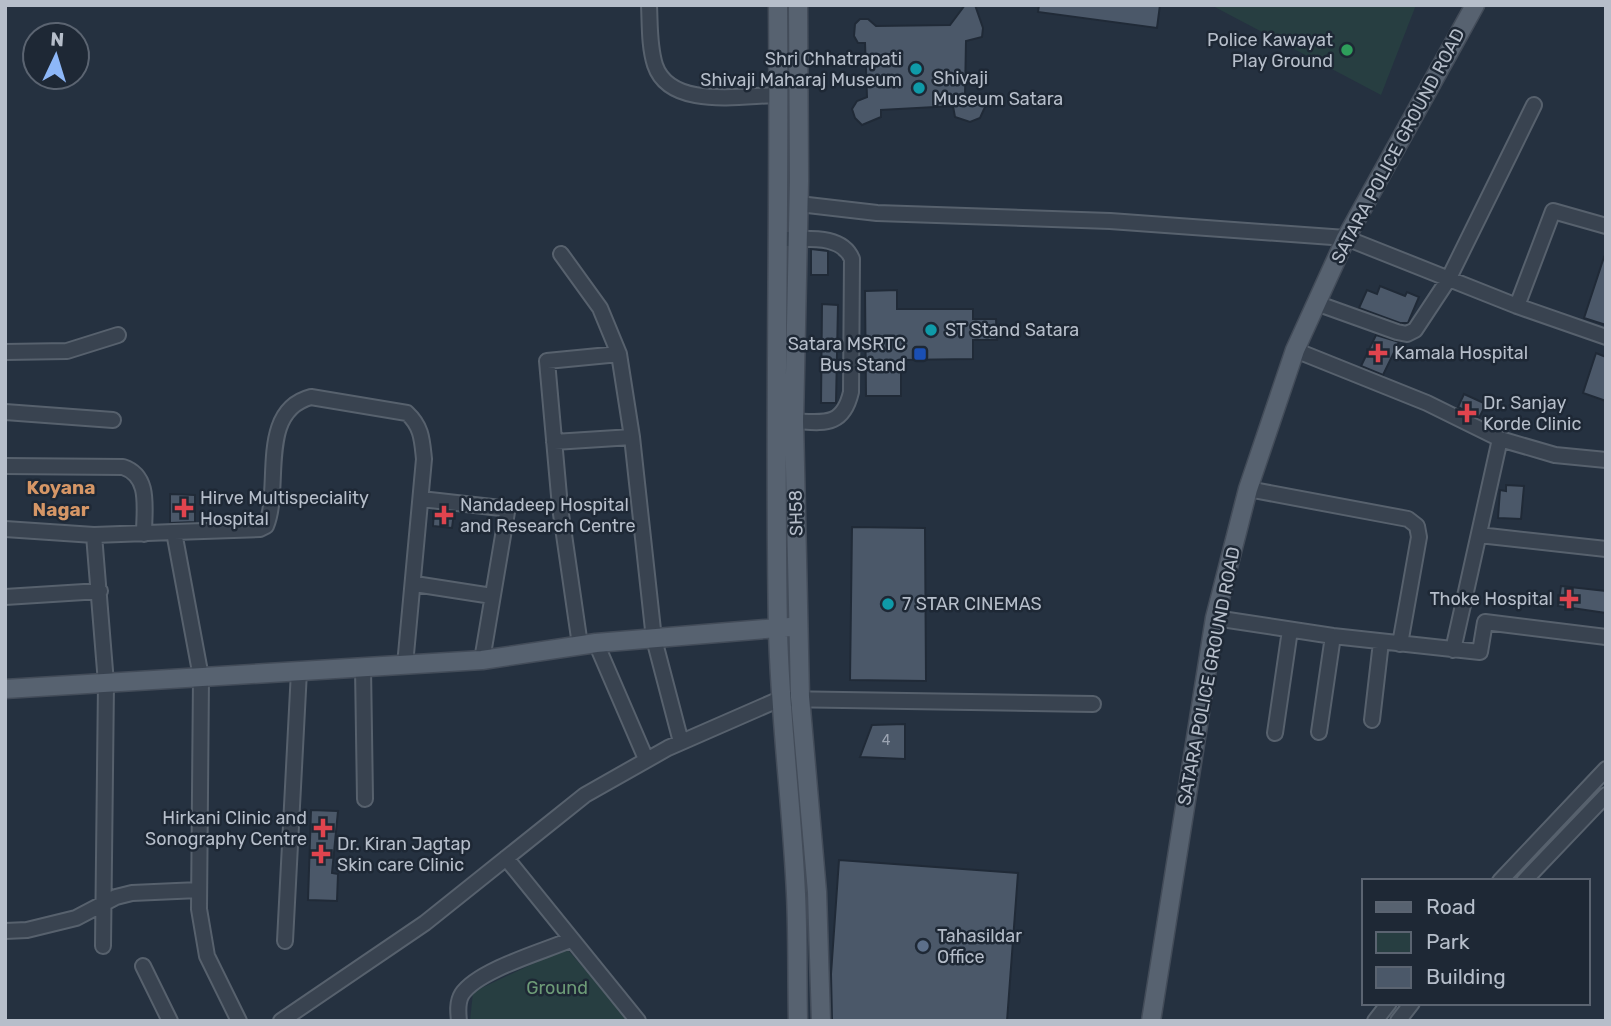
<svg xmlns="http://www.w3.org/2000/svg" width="1611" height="1026" font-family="Rubik,sans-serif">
  <rect width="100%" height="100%" fill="#253140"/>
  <path fill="#273e41" d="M1211,5H1416L1381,95Z
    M566,948L631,1021H470L473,992Z"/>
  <path fill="#4b5869" stroke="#202a37" stroke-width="2" d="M965,5H975L983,28L982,37L966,41L965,95L977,96L985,107L980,118L970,122L955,117L953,106L881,110V117L862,125L855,118L852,109L857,101L867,97L865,43H858L854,36L855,24L860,19H868L876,26L950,25Z
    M1039,5H1160L1157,28L1038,12Z
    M811,249L828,251V275H811Z
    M1604,257L1606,258V325L1584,318Z
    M1380,286L1405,296L1407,292L1419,297L1408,323H1400L1359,308L1367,290L1377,294Z
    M897,290V309H973V319H996L997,340H973V359L901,360V396H866L865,291Z
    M822,304L838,305L836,403H821Z
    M1376,335L1399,342L1383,375L1361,366Z
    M1596,353L1606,357V401L1583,393Z
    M1464,394L1486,404L1479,418L1458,407Z
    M1506,485L1524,486L1521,519L1498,518L1500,490L1506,491Z
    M170,494L195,495V522L170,523Z
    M434,510L454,512L452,528L433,526Z
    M852,527L925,528L926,681L850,680Z
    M1561,586L1606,591V613L1558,606Z
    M905,724V759L860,757L872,725Z
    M311,810L338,811L332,873L338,874L337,901L308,900Z
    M839,860L1018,873L1007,1021L832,1020L831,974Z"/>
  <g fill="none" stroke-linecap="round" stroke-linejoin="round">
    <defs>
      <path id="minor" d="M649,5C650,25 649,46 655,65C670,110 743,95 779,95
        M799,204L877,213L1110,221L1346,238L1517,306L1606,337
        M561,254L600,308L619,354L632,437L654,639L681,742
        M1316,303L1397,332L1407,334L1415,330L1448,280L1534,105
        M1517,306L1553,211L1606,226
        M1295,350L1427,403L1500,439L1555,455L1606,460
        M5,352L67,351L118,335
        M5,412L113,420
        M786,421C819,421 842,431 851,392L852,259C842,235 809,239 787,239
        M554,442L632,437
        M5,466L123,467C151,476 144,509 144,534
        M1248,489L1408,519L1417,526L1419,537L1400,644
        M421,499L501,508L507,512L482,660
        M5,529L94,535L106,683L103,946
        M174,532L260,529L266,526C282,488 257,411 311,397L407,413C422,427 422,440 424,459L405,665
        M94,535L174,532L201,677L199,909L207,956L239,1021
        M1479,535L1606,549
        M415,584L492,596
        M5,597L100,591
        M1215,618L1333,636L1480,652L1485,622L1606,637
        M596,643L646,759
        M580,645L560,507L547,361L619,354
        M1453,650L1500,439
        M363,668L365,799
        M1372,720L1381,642
        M1319,732L1333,636
        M1275,733L1290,630
        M506,858L638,1021
        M1500,881L1606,769
        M1524,881L1606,795
        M5,931L27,930L76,918L116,897L132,893L199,890
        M285,941L299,671
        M143,966L170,1021
        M281,1021L425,923L585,795L668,748L780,699L1093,704
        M459,1021C458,1012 457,1002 462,994C478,970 542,952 570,940
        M1375,1021L1389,1003
        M1398,1021L1412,1003"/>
      <path id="major" d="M778,5C780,214 774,421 778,630C780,718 792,806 796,894C798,936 797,978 798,1021
        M798,5L799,181L794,421L800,697L817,892L821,1021
        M5,689L482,660L596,643L790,627
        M1151,1021L1215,618L1248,489L1295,350L1346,238L1475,5"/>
    </defs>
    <use href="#minor" stroke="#57616d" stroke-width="18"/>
    <use href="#major" stroke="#434c59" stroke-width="21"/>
    <use href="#minor" stroke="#394350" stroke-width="14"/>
    <use href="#major" stroke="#576270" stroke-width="18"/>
  </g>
  <circle fill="#2e9e5b" stroke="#1e2835" stroke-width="2.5" cx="1347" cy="50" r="7"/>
  <g fill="#0f9aa8" stroke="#1e2835" stroke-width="2.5">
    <circle cx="916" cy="69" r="7"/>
    <circle cx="919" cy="88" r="7"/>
    <circle cx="931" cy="330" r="7"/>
    <circle cx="888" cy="604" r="7"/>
  </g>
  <g fill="#e0444e" stroke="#1e2835" stroke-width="2.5">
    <path d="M1374.5 342.5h7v7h7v7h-7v7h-7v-7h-7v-7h7z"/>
    <path d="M1463.5 402.5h7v7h7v7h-7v7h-7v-7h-7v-7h7z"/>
    <path d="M180.5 497.5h7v7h7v7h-7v7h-7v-7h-7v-7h7z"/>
    <path d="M440.5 504.5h7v7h7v7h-7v7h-7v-7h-7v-7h7z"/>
    <path d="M1565.5 588.5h7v7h7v7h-7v7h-7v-7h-7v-7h7z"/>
    <path d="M319.5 817.5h7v7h7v7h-7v7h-7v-7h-7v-7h7z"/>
    <path d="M317.5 843.5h7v7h7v7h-7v7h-7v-7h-7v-7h7z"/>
  </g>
  <rect fill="#1a4fb4" stroke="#1e2835" stroke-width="2.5" x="913" y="347" width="14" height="14" rx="3.5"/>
  <circle fill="#5c6f8a" stroke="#1e2835" stroke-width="2.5" cx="923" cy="946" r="7"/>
  <g text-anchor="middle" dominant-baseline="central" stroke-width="5" stroke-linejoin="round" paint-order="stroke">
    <g font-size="14" fill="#9ba4b2">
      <text x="886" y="740">4</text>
    </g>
    <g font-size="18" fill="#b6beca" stroke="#1e2835" text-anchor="start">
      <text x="1333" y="40" text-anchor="end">Police Kawayat<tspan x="1333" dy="21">Play Ground</tspan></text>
      <text x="902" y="59" text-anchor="end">Shri Chhatrapati<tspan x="902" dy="21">Shivaji Maharaj Museum</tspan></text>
      <text x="933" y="78">Shivaji<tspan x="933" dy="21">Museum Satara</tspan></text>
      <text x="945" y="330">ST Stand Satara</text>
      <text x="906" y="344" text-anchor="end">Satara MSRTC<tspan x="906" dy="21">Bus Stand</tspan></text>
      <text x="1394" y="353">Kamala Hospital</text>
      <text x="1483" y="403">Dr. Sanjay<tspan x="1483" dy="21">Korde Clinic</tspan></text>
      <text x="200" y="498">Hirve Multispeciality<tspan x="200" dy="21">Hospital</tspan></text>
      <text x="460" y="505">Nandadeep Hospital<tspan x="460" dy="21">and Research Centre</tspan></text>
      <text x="1553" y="599" text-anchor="end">Thoke Hospital</text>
      <text x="902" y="604">7 STAR CINEMAS</text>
      <text x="307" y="818" text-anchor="end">Hirkani Clinic and<tspan x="307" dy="21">Sonography Centre</tspan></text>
      <text x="337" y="844">Dr. Kiran Jagtap<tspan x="337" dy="21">Skin care Clinic</tspan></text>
      <text x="937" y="936">Tahasildar<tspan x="937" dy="21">Office</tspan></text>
    </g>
    <g font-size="18" fill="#b6beca" stroke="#1e2835">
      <text transform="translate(1398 146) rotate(-62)">SATARA POLICE GROUND ROAD</text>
      <text transform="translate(796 513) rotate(-91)">SH58</text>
      <text transform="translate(1209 676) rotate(-79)">SATARA POLICE GROUND ROAD</text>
    </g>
    <g font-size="18" fill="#6d9b77" stroke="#1e2835">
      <text x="557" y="988">Ground</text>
    </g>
    <g font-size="19" font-weight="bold" fill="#d59666" stroke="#1e2835">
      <text x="61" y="487">Koyana<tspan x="61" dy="22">Nagar</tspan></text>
    </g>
  </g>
  <rect width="1611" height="1026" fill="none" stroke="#b6beca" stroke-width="14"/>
  <rect x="1362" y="879" width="228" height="126" fill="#1e2835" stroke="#5b6471" stroke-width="2"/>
  <rect x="1376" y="902" width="35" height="10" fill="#576270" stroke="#5b6471" stroke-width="2"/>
  <text x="1426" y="914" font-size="21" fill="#b6beca">Road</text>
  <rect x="1376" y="932" width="35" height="21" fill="#273e41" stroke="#5b6471" stroke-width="2"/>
  <text x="1426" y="949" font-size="21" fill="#b6beca">Park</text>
  <rect x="1376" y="967" width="35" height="21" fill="#4b5869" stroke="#5b6471" stroke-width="2"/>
  <text x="1426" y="984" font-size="21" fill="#b6beca">Building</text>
  <g transform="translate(56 56) rotate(4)"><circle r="33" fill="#1e2835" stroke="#5b6471" stroke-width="2"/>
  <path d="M0-5L12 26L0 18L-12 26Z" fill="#8db7f8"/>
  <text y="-10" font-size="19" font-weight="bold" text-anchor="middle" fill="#b6beca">N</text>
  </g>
</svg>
